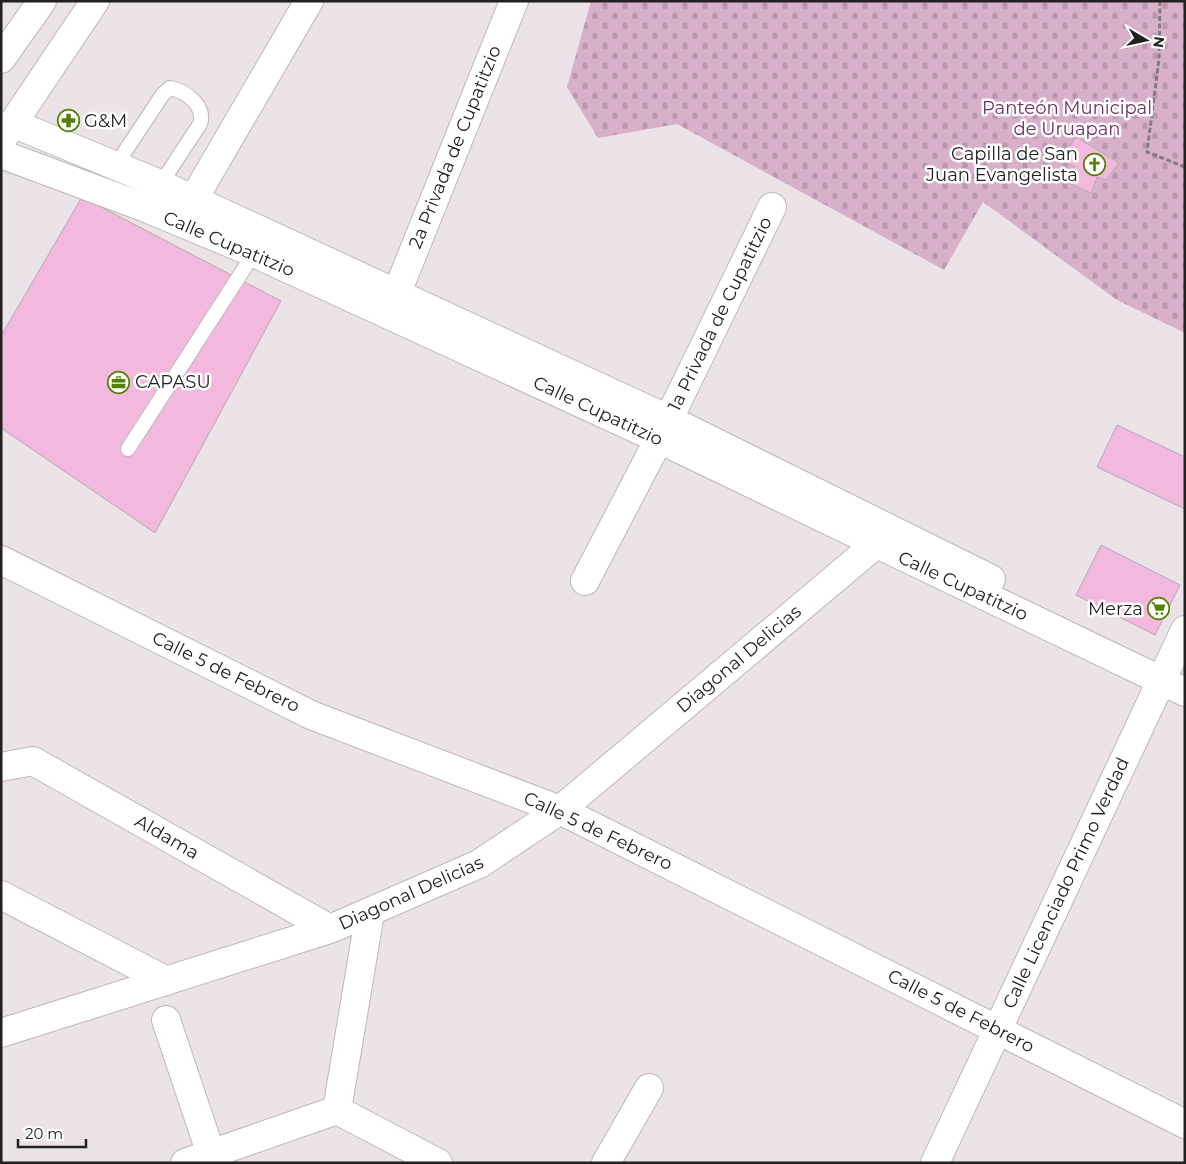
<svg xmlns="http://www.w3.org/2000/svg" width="1186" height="1164" font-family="Montserrat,sans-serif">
  <defs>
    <pattern id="cemetery-stones" width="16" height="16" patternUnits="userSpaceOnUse" patternTransform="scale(1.25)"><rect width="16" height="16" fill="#d8b0ca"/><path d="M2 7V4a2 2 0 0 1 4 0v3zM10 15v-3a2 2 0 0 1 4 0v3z" fill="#b997ad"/></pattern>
  </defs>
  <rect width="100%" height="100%" fill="#ebe3e8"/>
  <path fill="url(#cemetery-stones)" d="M591,1H1185V333L1117,300L983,202L944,270L677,124L598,138L567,87Z"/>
  <path fill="#f3b8de" stroke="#b3abb0" d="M1076,137L1119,163L1106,180L1097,177L1091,193L1067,182L1075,166L1060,161Z
    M82,197L281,301L155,533L1,428V336Z
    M1117,425L1185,457V509L1097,467Z
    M1101,545L1180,585L1155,635L1076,595Z"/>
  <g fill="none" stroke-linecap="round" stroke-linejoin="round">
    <defs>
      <path id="service" d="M116,165L163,94L170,88C186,91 206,106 200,124L158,188
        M128,449L256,250"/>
      <path id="minor" d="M12,123L160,184L668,419L991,579
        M1,154L146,208L254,253L659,439L1185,692
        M193,200L309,1
        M390,310L514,1
        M1,560L311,715L560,810L1185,1124
        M585,581L659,439L772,207
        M1,767L33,761L330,929
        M1,895L167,981
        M166,1020L214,1163
        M1,1033L330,929L479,864L560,810L888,534
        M337,1110L370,913
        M337,1110L438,1163
        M185,1163L337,1110
        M606,1163L649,1088
        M935,1163L1185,630"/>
      <path id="tertiary" d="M1,59L42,1
        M1,141L95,1"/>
    </defs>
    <use href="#service" stroke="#beb6bb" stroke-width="16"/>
    <use href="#minor" stroke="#beb6bb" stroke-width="30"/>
    <use href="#tertiary" stroke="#beb6bb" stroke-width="30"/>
    <path stroke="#817c7f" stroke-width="3" stroke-dasharray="5 2.5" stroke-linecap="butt" d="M1160,1L1159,59L1147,152L1185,167"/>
    <use href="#service" stroke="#fff" stroke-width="14"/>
    <use href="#minor" stroke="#fff" stroke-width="28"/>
    <use href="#tertiary" stroke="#fff" stroke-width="28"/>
  </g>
  <defs>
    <symbol id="pharmacy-ring" viewBox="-11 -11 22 22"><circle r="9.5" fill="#fff" stroke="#55810a" stroke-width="1.5"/><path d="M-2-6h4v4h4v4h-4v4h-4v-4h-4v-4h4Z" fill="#55810a"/></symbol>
    <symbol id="church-ring" viewBox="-11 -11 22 22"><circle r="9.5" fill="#fff" stroke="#55810a" stroke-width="1.5"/><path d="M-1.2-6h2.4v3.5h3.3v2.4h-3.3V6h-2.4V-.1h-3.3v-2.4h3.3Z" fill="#55810a"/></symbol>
    <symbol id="office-ring" viewBox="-11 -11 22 22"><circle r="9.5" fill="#fff" stroke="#55810a" stroke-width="1.5"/><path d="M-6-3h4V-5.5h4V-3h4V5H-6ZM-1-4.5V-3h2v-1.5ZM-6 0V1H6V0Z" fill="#55810a"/></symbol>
    <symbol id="supermarket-ring" viewBox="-11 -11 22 22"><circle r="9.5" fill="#fff" stroke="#55810a" stroke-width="1.5"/><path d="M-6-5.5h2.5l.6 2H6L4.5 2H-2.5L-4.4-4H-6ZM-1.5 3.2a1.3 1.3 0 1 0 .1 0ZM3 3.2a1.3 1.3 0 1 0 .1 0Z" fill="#55810a"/></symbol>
  </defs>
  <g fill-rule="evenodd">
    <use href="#pharmacy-ring" x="56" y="108" width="25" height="25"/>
    <use href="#church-ring" x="1082" y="152" width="25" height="25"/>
    <use href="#office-ring" x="106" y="370" width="25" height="25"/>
    <use href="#supermarket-ring" x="1146" y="596" width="25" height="25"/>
  </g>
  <g text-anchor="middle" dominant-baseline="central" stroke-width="5" stroke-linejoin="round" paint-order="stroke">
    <g font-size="18" fill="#712e5e" stroke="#fff">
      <text x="1067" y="108">Panteón Municipal<tspan x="1067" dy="21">de Uruapan</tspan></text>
    </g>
    <g font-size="18" fill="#232022" stroke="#fff" text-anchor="start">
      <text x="84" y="121">G&amp;M</text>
      <text x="1078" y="154" text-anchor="end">Capilla de San<tspan x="1078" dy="21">Juan Evangelista</tspan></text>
      <text x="135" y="382">CAPASU</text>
      <text x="1143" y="609" text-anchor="end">Merza</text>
    </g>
    <g font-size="18" fill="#232022" stroke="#fff">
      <text transform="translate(455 147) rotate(-68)">2a Privada de Cupatitzio</text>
      <text transform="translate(229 244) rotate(23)">Calle Cupatitzio</text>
      <text transform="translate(720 314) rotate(-64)">1a Privada de Cupatitzio</text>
      <text transform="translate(598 411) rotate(25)">Calle Cupatitzio</text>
      <text transform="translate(963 586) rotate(25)">Calle Cupatitzio</text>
      <text transform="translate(739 659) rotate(-40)">Diagonal Delicias</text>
      <text transform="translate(226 672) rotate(26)">Calle 5 de Febrero</text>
      <text transform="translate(598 831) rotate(25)">Calle 5 de Febrero</text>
      <text transform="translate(167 837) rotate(30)">Aldama</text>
      <text transform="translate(1066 883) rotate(-65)">Calle Licenciado Primo Verdad</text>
      <text transform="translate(411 893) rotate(-24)">Diagonal Delicias</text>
      <text transform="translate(961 1011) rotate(27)">Calle 5 de Febrero</text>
    </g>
  </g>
  <rect width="1186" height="1164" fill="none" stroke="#232022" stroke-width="5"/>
  <g transform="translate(1146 40) rotate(99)" stroke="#ffffff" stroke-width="4" paint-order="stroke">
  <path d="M0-4L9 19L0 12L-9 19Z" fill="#232022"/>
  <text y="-8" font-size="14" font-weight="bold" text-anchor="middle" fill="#232022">N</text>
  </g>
  <path d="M18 1139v8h68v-8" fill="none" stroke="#232022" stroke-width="2.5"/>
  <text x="25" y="1139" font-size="15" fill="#232022" stroke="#ffffff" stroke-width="4" paint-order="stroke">20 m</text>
</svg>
